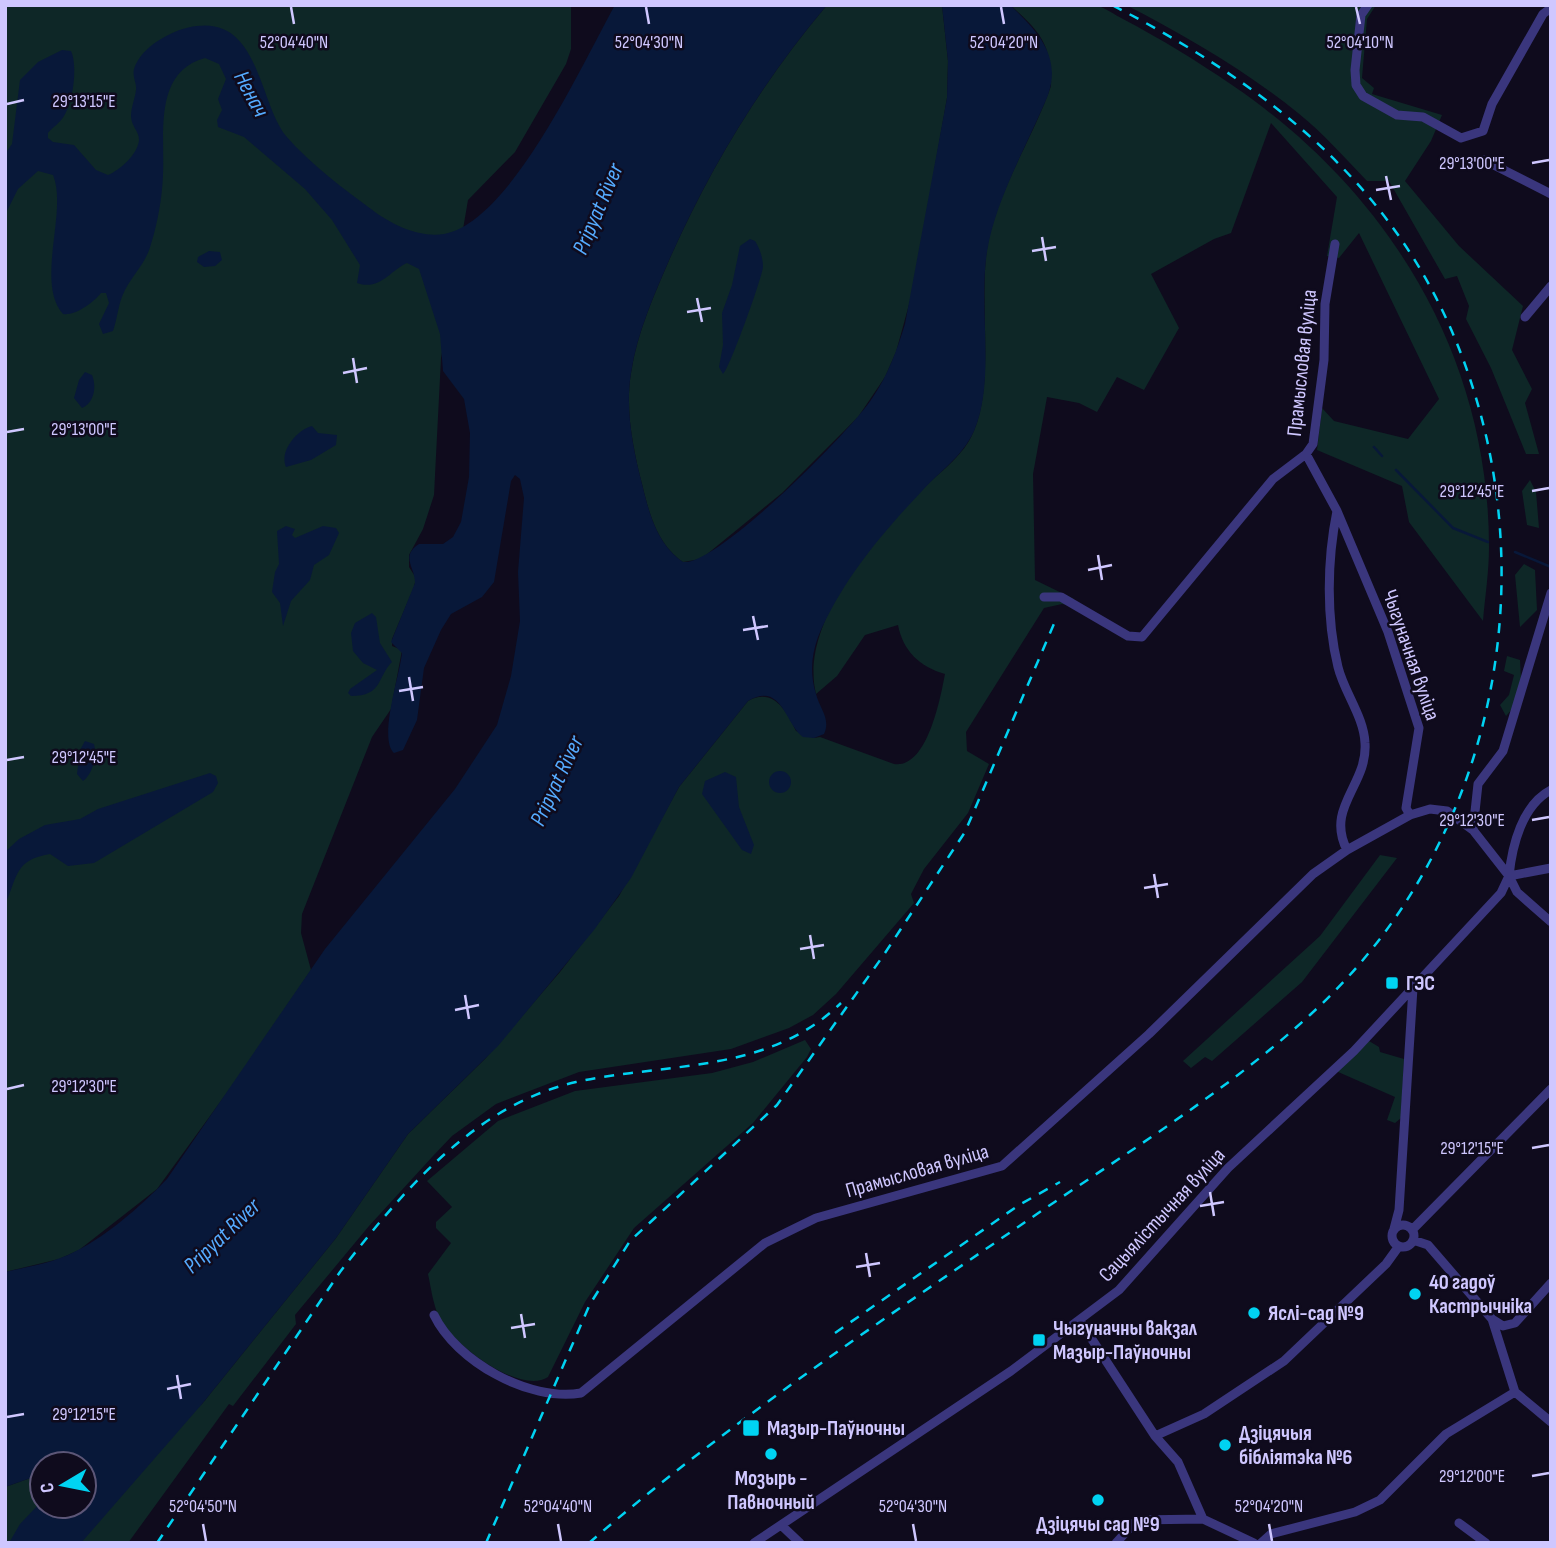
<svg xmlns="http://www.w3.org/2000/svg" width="1556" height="1548" font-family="'Sofia Sans Condensed',sans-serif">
  <rect width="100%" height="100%" fill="#0f0b1d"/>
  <path fill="#0e2727" d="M5,5H571V49L566,64L515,152L468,200L441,358L434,495L423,529L409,555V567L416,578L414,587L392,639V646L402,650L391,709L372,737L302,914L301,933L311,970L250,1061L157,1189L79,1250L59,1259L5,1272Z
    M827,5H942L948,61L947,98L913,290L896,352L885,377L858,417L782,493L701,559L683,562C657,544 649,513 642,484C633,449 625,409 631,373C637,333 654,295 670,258C711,166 762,82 827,5Z
    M1010,5C1037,5 1068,0 1095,5C1104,7 1115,15 1123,19C1161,39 1197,61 1232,85C1388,191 1489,355 1489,547C1489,572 1485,597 1483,621L1409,522L1402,486L1317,450L1322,408L1334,421L1408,439L1439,399L1359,233L1339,258L1327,256L1337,197L1271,123L1231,233L1214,239L1151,274L1179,328L1144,390L1117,377L1097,412L1079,403L1047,397L1033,474L1035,580L1074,599V606L1062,604L1044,608L966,732L967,751L989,764L968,813L924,869L911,894L914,903L836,994L813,1015L789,1028L731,1049L579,1072L496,1104L452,1136L433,1156L369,1226L295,1315L296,1324L233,1406L229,1404L128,1543H5V1487L42,1474V1506H84L130,1449L202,1404L336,1238L408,1134L485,1059L560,972L619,896L679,787L748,701C773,687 787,711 796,731L814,738L820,737L894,764C927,769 940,700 945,674C920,667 903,651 898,625L865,635L837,676L816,694C799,623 874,539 921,491C937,474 957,461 969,441C998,391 977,302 988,243C999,188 1033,138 1051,86C1052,45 1040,31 1010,5Z
    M1126,5H1376L1367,19L1362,78L1374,88L1372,94L1442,115L1431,141L1405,181L1459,246L1523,306L1512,350L1532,389L1525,403L1539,454H1526L1491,368L1466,319L1469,306L1457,276L1445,279L1389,181H1367C1345,158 1323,133 1298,113C1246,71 1186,36 1126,5Z
    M1530,480L1536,492L1539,528L1527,525L1522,491Z
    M1524,564L1535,570L1537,610L1520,627L1515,575Z
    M1507,656L1520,660L1522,698L1506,716L1500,705L1509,695L1514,675L1504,671Z
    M1380,855L1397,858L1302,982L1212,1061L1205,1057L1191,1068L1183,1061L1320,936Z
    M805,1040L811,1049L807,1057L753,1123L634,1228L585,1302L548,1377C520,1396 451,1343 439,1317C433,1304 431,1288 428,1274L451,1243L436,1228V1222L452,1207L427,1181L498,1121L575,1091L712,1073L753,1062Z
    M1369,1041L1379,1047L1380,1052L1404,1059L1401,1118L1395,1123L1387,1120L1395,1097L1336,1071Z"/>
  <path fill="#081839" d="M615,5H827C762,82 711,166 670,258C654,295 637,333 631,373C625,409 633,449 642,484C649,513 657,544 683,562C717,566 852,430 873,397C888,375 897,350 905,324L947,98L948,61L942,5H1010C1036,30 1062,55 1048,95C1028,144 995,200 987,252C978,308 996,380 974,431C962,457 940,471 922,491C881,534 841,582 818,637C811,656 810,675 816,694C820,709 831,719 824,734L814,738L803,737C785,724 782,681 748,701L679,787L631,878L594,930L498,1046L408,1134L336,1238L202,1404L81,1543H9L20,1524L42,1501V1506H84V1464H42V1474L5,1487V1272C26,1267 48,1264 68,1255C104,1239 140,1207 167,1179L325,949L455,789L497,725L511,676L520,621L518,572L524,498L520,479L515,475L511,481L494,582L482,597L451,614L441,630L424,668L417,720L403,750L394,753C378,739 400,674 402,653L391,642L415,583C415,567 400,556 419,544H443L453,537L461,522L469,477L470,433L464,399L443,371L440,334L419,269L407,263C390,271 379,291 357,283L360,265L332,220L305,189L244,137L218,127L217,120L222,110L218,99L226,79L219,64L205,58C153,72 165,134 163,175C162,198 158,221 151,244C146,263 134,273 125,290C118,303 118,317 113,331L103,334L99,324L109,303L106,293H101C93,303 75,316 63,314C35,282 68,211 53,175L38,171L18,189L5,215V154L12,144L20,80L38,62L62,50L71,51C78,66 73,102 64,116C60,123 53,127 48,133V138L53,142L74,145L96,170L108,175C120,170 138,154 139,140C139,131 131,126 131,116C131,107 135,99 136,90C137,83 132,77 134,69C141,46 175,28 197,26C259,18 259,102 286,136C310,164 345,190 375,212C393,225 420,238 444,234C511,222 583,62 615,5Z
    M750,239L755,241C760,249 763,258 763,267C762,278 729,370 723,374L719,367L723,345L722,313L732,285L740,246Z
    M209,251L220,252L222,260L215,266L204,267L197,262L198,257Z
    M85,372L92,375C97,387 94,403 82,408L74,398L79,380Z
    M312,426L318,433L337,435L336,445L311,460L286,467C279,451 297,430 312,426Z
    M286,526L295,529L292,535L295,538L323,526L336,528L339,533L329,555L314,565L310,580L291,601L283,626L280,603L272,592L275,572L279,564L277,531Z
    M372,613L376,617L380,643L392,662C377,677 383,696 351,696L348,693L350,689L377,670L363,663L353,651L351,633L355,623Z
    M85,741L94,744C97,755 93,774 83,781L77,774L80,750Z
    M769 782a11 11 0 1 1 22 0a11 11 0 1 1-22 0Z
    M725,772L736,777L739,807L754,845L751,854L742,850L702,794L705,781Z
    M210,773L216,776L218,783L213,792L94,863L68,866L50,854C15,860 18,875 5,905V852L19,839L45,825L80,819L98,809Z"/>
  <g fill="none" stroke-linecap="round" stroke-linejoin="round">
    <path stroke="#081839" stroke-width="2.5" d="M1374,447L1382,456
      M1396,470L1453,528L1488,542
      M1515,552L1551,567"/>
    <path stroke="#3a367d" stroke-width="9" d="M1368,5L1361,15L1355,70L1356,85L1363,96L1397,115L1423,117L1461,138L1483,131L1492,104L1543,14L1551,8
      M1484,160L1551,194
      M1525,317L1551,286
      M1306,454L1337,511L1388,632L1419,728L1406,808L1410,815
      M1337,511C1327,560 1326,618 1338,667C1344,692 1364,717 1365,743C1368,785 1325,807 1347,850
      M1044,597H1061L1128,636L1142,637L1273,479L1306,454L1313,444L1324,360L1325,304L1335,244
      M1473,830L1478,784L1503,751L1551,593
      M1509,876C1512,846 1522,805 1551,790
      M1392 1236a11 11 0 1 1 22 0a11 11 0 1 1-22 0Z
      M1394,1229L1399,1210L1413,988
      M1412,1230L1551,1089
      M1413,1240L1428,1245L1492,1319L1515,1392
      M434,1315C456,1361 529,1402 581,1393L765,1243L816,1218L1002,1166L1149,1034L1313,874L1347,850L1410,815L1430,809L1447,811L1473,830L1509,876L1517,892L1551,922
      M1492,1319L1503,1326L1515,1323L1551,1283
      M1080,1321L1155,1436L1178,1462L1203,1519
      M1515,1392L1551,1422
      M1155,1436L1204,1414L1284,1361L1386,1264L1399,1246
      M1459,1523L1486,1543
      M781,1525L800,1543
      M754,1543L1011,1371L1119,1290L1228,1168L1354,1051L1501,893L1509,876L1551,868
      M1116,1543L1137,1520L1203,1519L1254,1543
      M1261,1543L1271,1534L1355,1512L1380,1500L1446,1434L1515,1392"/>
    <path stroke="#00d3f2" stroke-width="2.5" stroke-dasharray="10 9" stroke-linecap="butt" d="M835,1333L1019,1205L1060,1182
      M157,1543L340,1272C401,1193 474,1105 576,1082C668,1062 768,1074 841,1003
      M486,1543L590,1304L630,1241L777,1105L883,956L965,832L1056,619
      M589,1543C723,1427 872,1327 1018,1227C1116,1159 1223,1095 1311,1014C1469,870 1533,648 1487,440C1438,224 1302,103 1112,5"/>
  </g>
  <path fill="none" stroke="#cfc7ff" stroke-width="2.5" d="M291,7L294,24M646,7L649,24M1001,7L1004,24M1356,7L1360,24M7,104L24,100M1532,163L1549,160M1386,176L1391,200M1376,190L1400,186M1042,237L1046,261M1032,251L1056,247M697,298L702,322M687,312L711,308M353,358L357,383M343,373L367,368M7,432L24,429M1532,491L1549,488M1098,555L1102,580M1088,570L1112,565M753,616L758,640M743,630L768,626M409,677L413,701M399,691L423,687M7,760L24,757M1532,820L1549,817M1154,874L1158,898M1144,888L1168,884M810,935L814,959M800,949L824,945M465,995L469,1019M455,1010L479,1005M7,1089L24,1085M1532,1148L1549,1145M1210,1192L1214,1216M1200,1206L1224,1202M866,1253L870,1277M856,1267L880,1263M521,1314L525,1338M511,1328L535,1324M177,1375L181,1399M167,1389L191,1384M7,1417L24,1414M1532,1476L1549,1473M203,1524L206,1541M558,1524L561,1541M913,1524L916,1541M1269,1524L1272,1541"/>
  <g fill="#00d3f2" stroke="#0f0b1d" stroke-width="2.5">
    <rect x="1385" y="976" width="14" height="14" rx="3.5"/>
    <circle cx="1415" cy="1294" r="7"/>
    <circle cx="1254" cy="1313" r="7"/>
    <rect x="1032" y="1333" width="14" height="14" rx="3.5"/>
    <rect x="742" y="1419" width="18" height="18" rx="3.5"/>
    <circle cx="1225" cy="1445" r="7"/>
    <circle cx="771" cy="1454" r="7"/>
    <circle cx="1098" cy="1500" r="7"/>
  </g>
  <g text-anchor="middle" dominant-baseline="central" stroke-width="5" stroke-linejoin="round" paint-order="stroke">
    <g font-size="21" fill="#cfc7ff" stroke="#0f0b1d">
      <text transform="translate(1302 363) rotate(-84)">Прамысловая вуліца</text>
      <text transform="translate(1411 655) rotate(71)">Чыгуначная вуліца</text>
      <text transform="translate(917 1171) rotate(-16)">Прамысловая вуліца</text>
      <text transform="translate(1162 1215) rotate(-47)">Сацыялістычная вуліца</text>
    </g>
    <g font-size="21" font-weight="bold" fill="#cfc7ff" stroke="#0f0b1d" text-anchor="start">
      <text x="1406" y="983">ГЭС</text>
      <text x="1429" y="1282">40 гадоў<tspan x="1429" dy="24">Кастрычніка</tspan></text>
      <text x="1268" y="1313">Яслі-сад №9</text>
      <text x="1053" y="1328">Чыгуначны вакзал<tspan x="1053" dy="24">Мазыр-Паўночны</tspan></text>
      <text x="767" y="1428">Мазыр-Паўночны</text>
      <text x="1239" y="1433">Дзіцячыя<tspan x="1239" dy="24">бібліятэка №6</tspan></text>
      <text x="771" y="1478" text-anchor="middle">Мозырь -<tspan x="771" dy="24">Павночный</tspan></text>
      <text x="1098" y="1524" text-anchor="middle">Дзіцячы сад №9</text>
    </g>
    <g font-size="23" font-style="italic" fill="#55abff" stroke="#0f0b1d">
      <text transform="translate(251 94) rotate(62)">Ненач</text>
      <text transform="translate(598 209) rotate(-67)">Pripyat River</text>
      <text transform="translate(557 781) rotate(-65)">Pripyat River</text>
      <text transform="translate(222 1236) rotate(-44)">Pripyat River</text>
    </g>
  </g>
  <g font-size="18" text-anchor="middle" fill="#cfc7ff" stroke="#0f0b1d" stroke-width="5" stroke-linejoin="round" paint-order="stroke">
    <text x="294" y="48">52°04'40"N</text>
    <text x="649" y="48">52°04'30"N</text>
    <text x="1004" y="48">52°04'20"N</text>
    <text x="1360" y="48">52°04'10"N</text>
    <text x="84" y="107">29°13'15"E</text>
    <text x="1472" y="169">29°13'00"E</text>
    <text x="84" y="435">29°13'00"E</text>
    <text x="1472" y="497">29°12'45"E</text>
    <text x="84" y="763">29°12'45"E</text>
    <text x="1472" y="826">29°12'30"E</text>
    <text x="84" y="1092">29°12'30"E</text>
    <text x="1472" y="1154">29°12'15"E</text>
    <text x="84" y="1420">29°12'15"E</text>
    <text x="1472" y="1482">29°12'00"E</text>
    <text x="203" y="1512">52°04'50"N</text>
    <text x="558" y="1512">52°04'40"N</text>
    <text x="913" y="1512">52°04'30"N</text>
    <text x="1269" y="1512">52°04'20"N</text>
  </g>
  <rect width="1556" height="1548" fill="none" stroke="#cfc7ff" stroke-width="14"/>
  <g transform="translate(63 1485) rotate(260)"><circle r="33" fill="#0f0b1d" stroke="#5c5677" stroke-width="2"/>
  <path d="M0-5L12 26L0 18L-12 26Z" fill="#00d3f2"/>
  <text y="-10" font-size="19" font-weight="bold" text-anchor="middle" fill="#cfc7ff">С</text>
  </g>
</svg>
